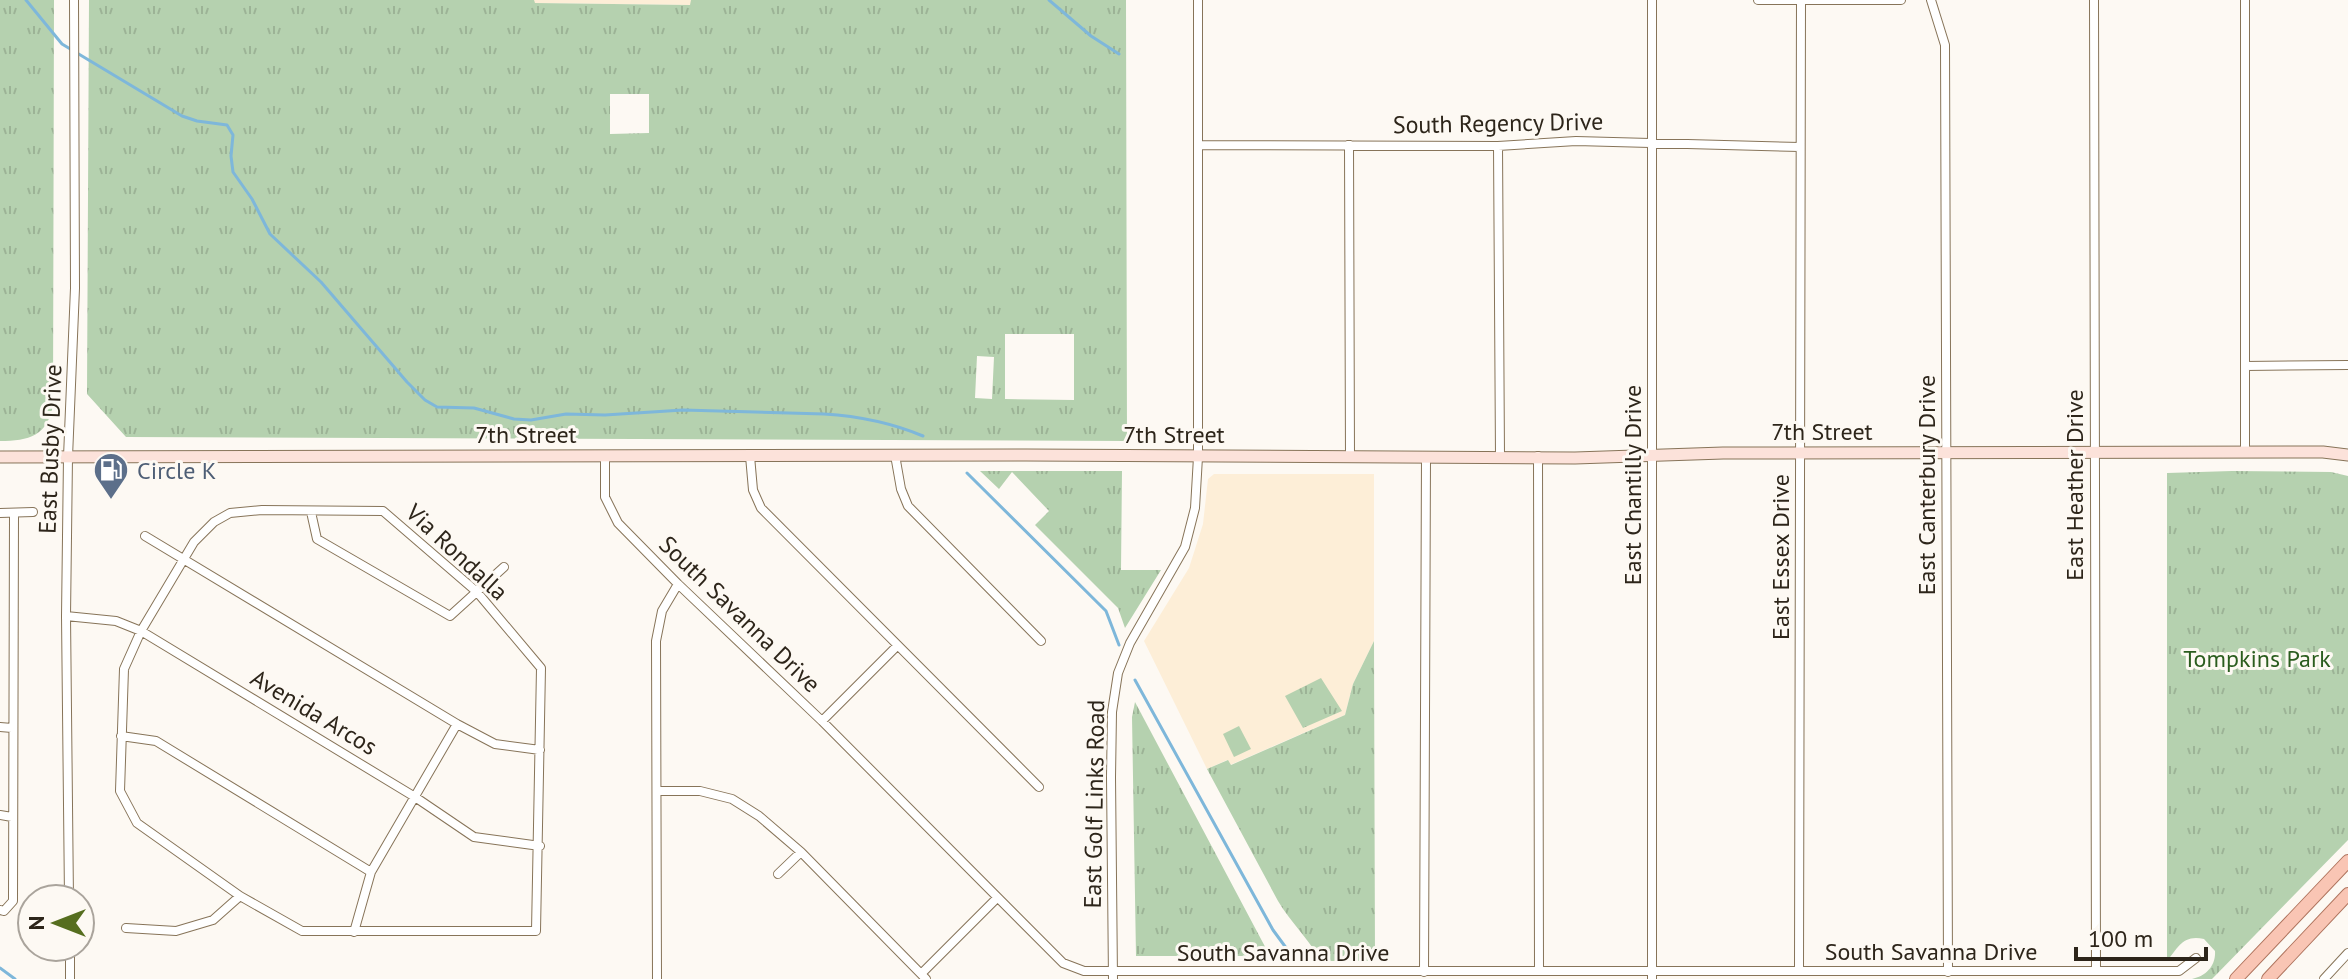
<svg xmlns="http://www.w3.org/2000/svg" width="2348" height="979" font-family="'PT Sans',sans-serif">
  <defs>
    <pattern id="grass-tufts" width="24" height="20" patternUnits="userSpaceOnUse" patternTransform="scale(2)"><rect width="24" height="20" fill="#b5d1af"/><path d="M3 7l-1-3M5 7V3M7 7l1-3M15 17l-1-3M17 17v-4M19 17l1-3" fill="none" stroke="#9cb396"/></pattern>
  </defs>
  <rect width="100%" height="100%" fill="#fdf9f3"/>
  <path fill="#fdeed7" d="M534,0H691V5L534,3Z
    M1214,474H1374V641L1353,684L1345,715L1230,765L1227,760L1207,769L1144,641L1189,568L1203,524L1208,479Z"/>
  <path fill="url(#grass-tufts)" fill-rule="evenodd" d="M0,0H54L53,404C48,436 29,441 0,441Z
    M89,0H534L535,3L690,5L691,0H1126L1127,441L126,437L87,394ZM610,94H649V133L610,134ZM1005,334H1074V400L1005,399ZM977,356L994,357L992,399L975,398Z
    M980,471H1122L1121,570H1161L1125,628L1118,608L1035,525L1049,511L1012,472L999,489Z
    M2232,471L2331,472L2348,476V840L2212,979H2192C2206,976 2216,966 2215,951L2204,939C2183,934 2178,948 2167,961V473Z
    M1374,641L1375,961H1321C1309,939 1291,923 1278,901L1207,769L1228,760L1231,765L1345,715L1353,684Z
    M1321,678L1342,711L1303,728L1285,696Z
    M1135,702L1270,956H1136L1132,717Z"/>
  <path fill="#b5d1af" d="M1239,726L1251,749L1234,757L1223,734Z"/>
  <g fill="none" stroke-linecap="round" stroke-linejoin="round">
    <path stroke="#7eb7da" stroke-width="3" d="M26,0L62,44L182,116L197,121L227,125L233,135L231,156L233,172L252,199L270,234L321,282L407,382L425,400L437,407L474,408L514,419L531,420L566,414L605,415L683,410L824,414C857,416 892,423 923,436
      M1049,0L1091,36L1119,54
      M967,473L1106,611L1119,645
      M1135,680L1273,930L1295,960
      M0,968L15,979"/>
    <defs>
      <path id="street" d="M1652,0V979
        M1758,0H1901
        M1931,0L1945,45L1948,972
        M2094,0L2096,970
        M2245,0V453
        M1198,145L1498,146L1576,141L1800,147
        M1349,145L1350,456
        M1498,146L1500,456
        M2245,366L2348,365
        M895,455L901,489L908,506L1041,641
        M605,456V497L618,523L678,584L822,721L1063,963L1084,971H2179L2196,958
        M750,456L753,490L761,508L1039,787
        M1538,456L1539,971
        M262,510L383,511L477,592L541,668L536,931H302L240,896L137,823L120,791L124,669L141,631L194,542L214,522L230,513Z
        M311,512L317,539L450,616L504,567
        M0,513L33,512
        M145,536L457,724L495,744L540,750
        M66,616L116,621L141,631L415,797L474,837L540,846
        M822,721L897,646
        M0,727L12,728
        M121,736L156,741L371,872
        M657,791H700L732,799L759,816L801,852L926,979
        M0,815L12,817
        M778,874L801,852
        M69,899L66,616L68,457L75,288L74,0
        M0,910L4,911L13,901L14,514
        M126,928L176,931L213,920L240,896
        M354,932L371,872L457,724
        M70,947V979
        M1799,970L1801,0
        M1424,972L1426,457
        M921,974L997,898
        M657,979L656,641L662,611L678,584
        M1113,979L1111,777L1112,712L1118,673L1130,643L1185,547L1195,508L1198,457V0
        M2324,979L2348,953"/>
      <path id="secondary" d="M0,457L1026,455L1575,458L1723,453L2323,452L2348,455"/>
      <path id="primary" d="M2236,979L2348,861
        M2268,979L2348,894"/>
    </defs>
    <use href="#street" stroke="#877459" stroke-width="10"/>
    <use href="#secondary" stroke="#877459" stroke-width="13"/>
    <use href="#primary" stroke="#af745e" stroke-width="14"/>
    <use href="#street" stroke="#fff" stroke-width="8"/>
    <use href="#secondary" stroke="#fce2da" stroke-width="11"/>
    <use href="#primary" stroke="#f9c5b4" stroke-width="12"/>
  </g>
  <defs>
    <symbol id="fuel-pin" viewBox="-11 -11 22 30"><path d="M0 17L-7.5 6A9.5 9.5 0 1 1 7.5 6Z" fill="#5c6f8a" stroke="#fdf9f3"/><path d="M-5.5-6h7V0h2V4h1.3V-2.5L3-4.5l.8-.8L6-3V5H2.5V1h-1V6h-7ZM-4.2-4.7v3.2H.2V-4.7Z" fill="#fff"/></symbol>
  </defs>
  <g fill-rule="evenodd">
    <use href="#fuel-pin" x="91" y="450" width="40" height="54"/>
  </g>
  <g text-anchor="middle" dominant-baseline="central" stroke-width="6" stroke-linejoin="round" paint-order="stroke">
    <g font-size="24" fill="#2d251a" stroke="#fdf9f3">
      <text transform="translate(1498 123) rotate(-1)">South Regency Drive</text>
      <text x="1822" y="431">7th Street</text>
      <text x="526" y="434">7th Street</text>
      <text x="1174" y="434">7th Street</text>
      <text transform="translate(50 449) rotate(-88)">East Busby Drive</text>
      <text transform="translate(1632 485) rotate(-90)">East Chantilly Drive</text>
      <text transform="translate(1926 485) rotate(-90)">East Canterbury Drive</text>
      <text transform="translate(2074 485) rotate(-90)">East Heather Drive</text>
      <text transform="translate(457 552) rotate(43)">Via Rondalla</text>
      <text transform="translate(1780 557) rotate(-90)">East Essex Drive</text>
      <text transform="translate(740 614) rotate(44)">South Savanna Drive</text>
      <text transform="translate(314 712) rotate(31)">Avenida Arcos</text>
      <text transform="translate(1094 804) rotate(-89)">East Golf Links Road</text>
      <text x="1931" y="951">South Savanna Drive</text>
      <text x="1283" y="952">South Savanna Drive</text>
    </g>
    <g font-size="24" fill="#4e5e75" stroke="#fdf9f3" text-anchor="start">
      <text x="137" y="470">Circle K</text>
    </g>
    <g font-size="24" fill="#2b5d1f" stroke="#fdf9f3">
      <text x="2257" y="658">Tompkins Park</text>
    </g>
  </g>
  <g transform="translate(56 923) rotate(270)"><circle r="38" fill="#fdf9f3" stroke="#aaa49c" stroke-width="2"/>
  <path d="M0-6L14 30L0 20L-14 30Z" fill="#566e1f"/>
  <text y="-12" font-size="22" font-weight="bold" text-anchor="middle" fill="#2d251a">N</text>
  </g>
  <path d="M2076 947v12h130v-12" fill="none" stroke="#2d251a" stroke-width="4"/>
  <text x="2088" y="947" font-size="24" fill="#2d251a" stroke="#fdf9f3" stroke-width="6" paint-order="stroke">100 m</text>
</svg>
